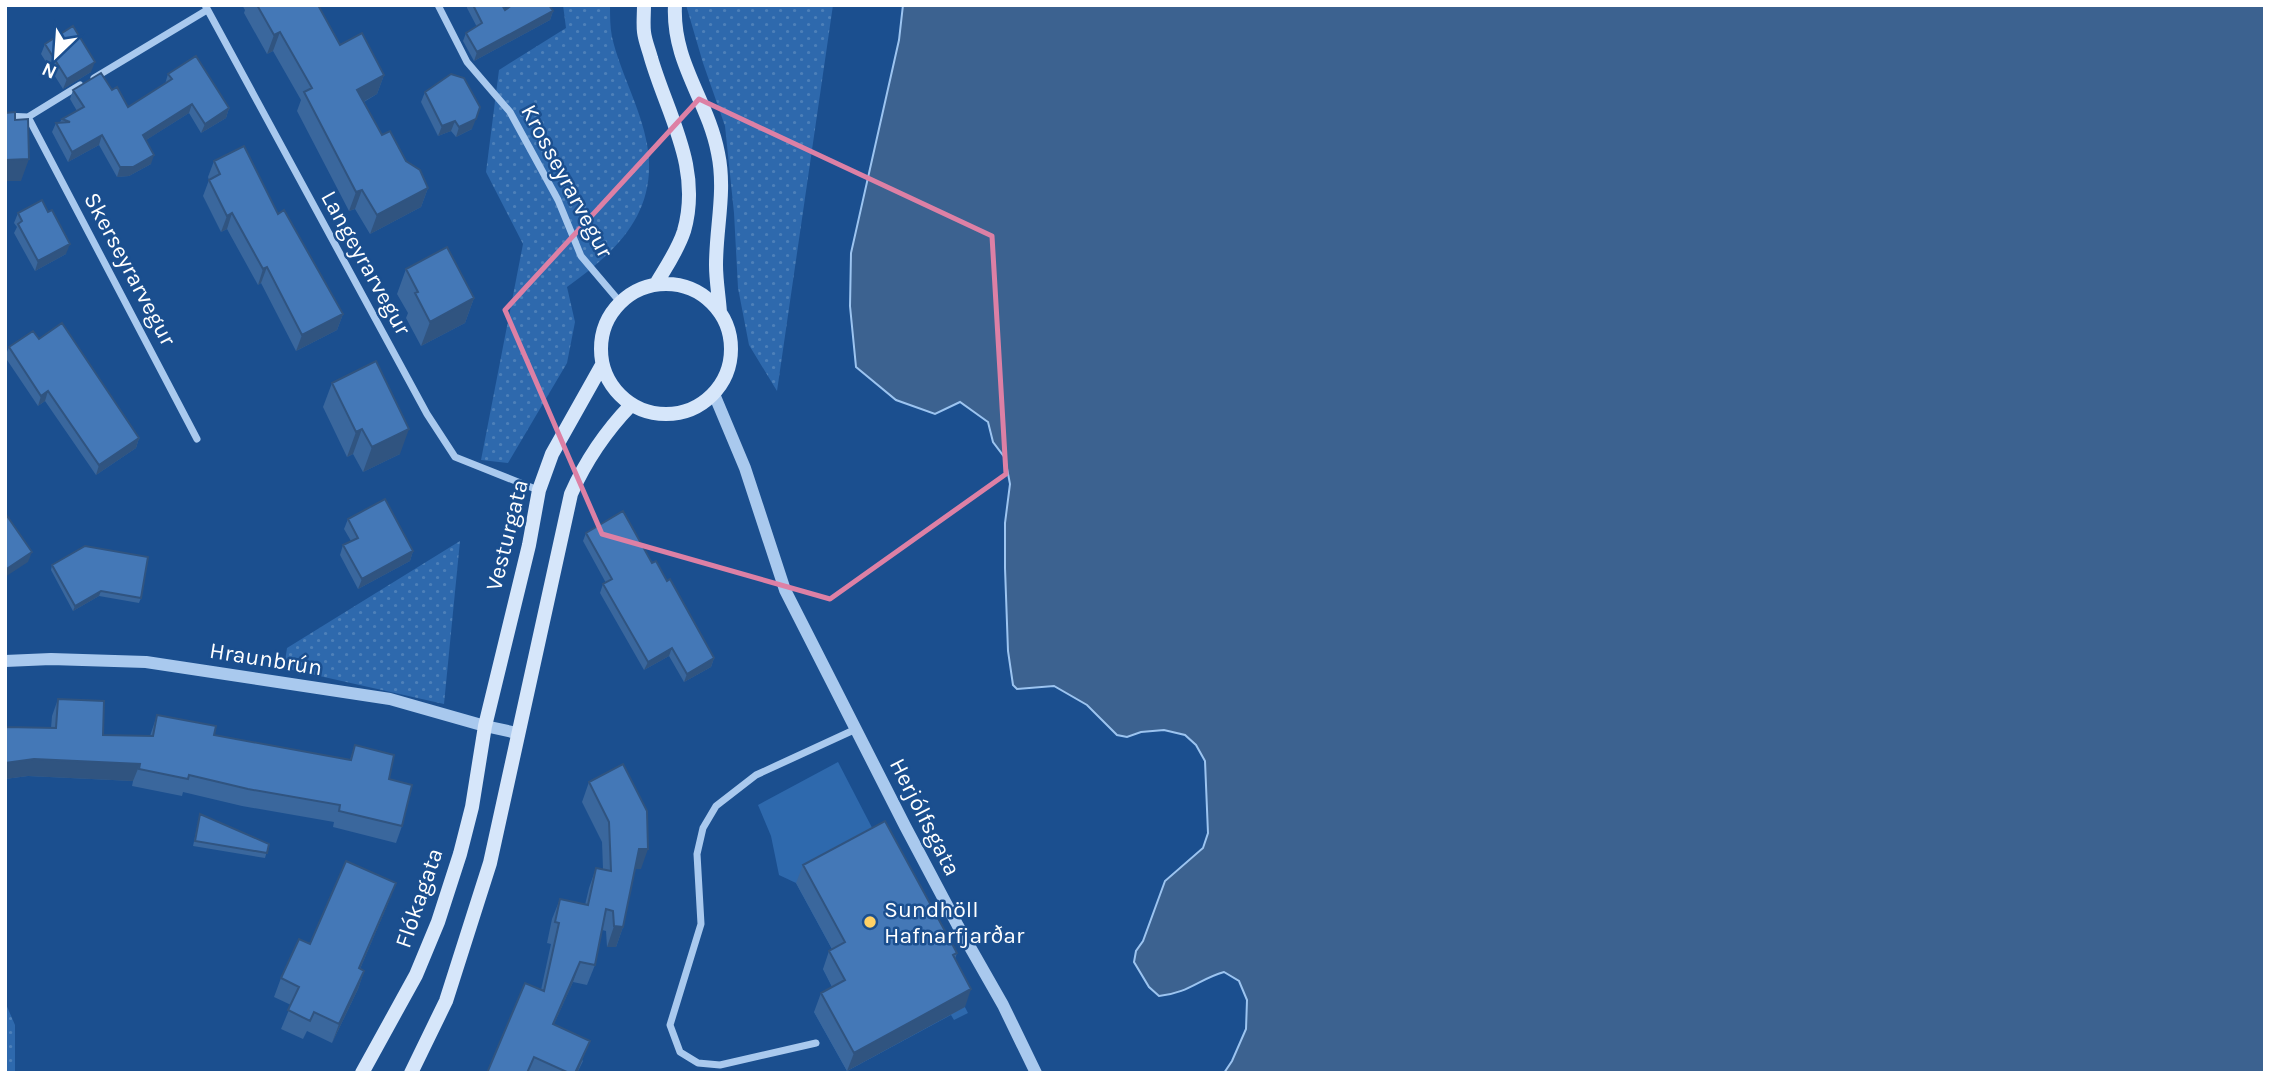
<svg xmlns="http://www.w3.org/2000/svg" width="2270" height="1078" font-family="Karla,sans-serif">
  <defs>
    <pattern id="grass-dots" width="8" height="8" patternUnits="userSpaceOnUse" patternTransform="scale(1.75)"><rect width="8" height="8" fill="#2e69ad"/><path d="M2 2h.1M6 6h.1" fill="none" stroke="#4d80b9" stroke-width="1.8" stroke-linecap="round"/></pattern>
  </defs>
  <rect width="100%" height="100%" fill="#1b4f8f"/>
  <path fill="url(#grass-dots)" d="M563,5H610C610,16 610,27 612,37C620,72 641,109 647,144C659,212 617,251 567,287L575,322L567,363L508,463L481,460L523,244L486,172L499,70L566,28Z
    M686,5H833L777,391L749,345L738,288L734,213L725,126L703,63Z
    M460,541L444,704L284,668L287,648Z
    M5,1002L15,1025V1073H5Z"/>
  <path fill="#2e69ad" d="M838,762L968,1013L954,1020L951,1015L847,1071L814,1012L838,998L823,969L838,960L796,883L779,875L771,836L758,805Z"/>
  <path fill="#3c6290" stroke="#9cc4f0" stroke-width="2" d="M903,5H2265V1073H1224L1232,1061L1246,1029L1247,1000L1239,981L1224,972C1199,979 1189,993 1159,996L1149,987L1134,962L1136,951L1143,941L1165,881L1203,848L1208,833L1205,761L1196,745L1185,735L1164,730L1141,732L1127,737L1117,735L1087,705L1054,686L1017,689L1013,685L1008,651L1005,568V523L1010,484L1005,458L993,442L988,422L960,402L935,414L896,400L856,367L850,306L851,253L899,40Z"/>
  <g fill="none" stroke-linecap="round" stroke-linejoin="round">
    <path stroke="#a9c9ee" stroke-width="7" d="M205,5L427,414L455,457L538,490
      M438,5L467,62L510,112L558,200L581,256L620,302
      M94,78L207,10
      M5,116L28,117L80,85
      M28,117L197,439
      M816,1043L720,1065L698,1063L680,1052L670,1025L701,924L697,854L703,828L716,806L756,775L856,729"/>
    <path stroke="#a9c9ee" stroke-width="12" d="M714,394L745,468L785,590L905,826L958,926L1003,1005L1036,1073
      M5,661L51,659L146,662L390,699L485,726L517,733"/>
    <path stroke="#d6e6fa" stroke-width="14" d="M644,5C644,14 643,24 644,32C645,41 649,50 651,58C668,116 702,168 684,231C678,250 666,267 656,284
      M675,5C672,63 708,100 718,153C726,191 716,227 716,265C716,281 719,297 720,313
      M601 349a65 65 0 1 1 130 0a65 65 0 1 1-130 0Z
      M362,1073L416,975L438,922L460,854L472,807L485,726L529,545L539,490L552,454L602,365
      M411,1073L446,1001L490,863L571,494C586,460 605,432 631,405"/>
  </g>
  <path fill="#3a679d" d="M242,5H318L340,45L384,75L377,94L364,102L382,135L406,161L428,188L421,207L370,234L355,209L349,211L297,111L301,100L273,51L267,54L244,13L245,10Z
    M467,5H502L505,10L553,11L550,20L474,61L463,41L466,33L477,27L467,8Z
    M45,44L91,72L63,89L41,54Z
    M168,74L229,108L226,118L201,133L189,113L146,140L151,164L129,176L117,177L99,145L68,162L52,132L56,123L60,122L62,119L77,111L70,99L73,90H112L128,107L165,84Z
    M425,92L472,129L456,137L451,131L438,136L421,102Z
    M214,161L278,214L343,314L337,330L296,351L261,283L258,285L227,229L221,232L203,196L209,180L208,177Z
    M48,212L66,254L35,271L14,233L17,227L14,223L18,213Z
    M406,269L474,298L465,323L421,346L406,318L408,313L397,294Z
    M39,339L139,438L136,448L96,475L45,401L38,406L5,357L9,347Z
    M332,383L400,454L363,472L353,454L347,457L323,407Z
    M348,519L413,551L410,561L358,589L340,555L343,545L351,541L344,529Z
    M586,533L652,563L714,658L711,667L684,682L669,656L644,670L600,593L603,584L606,583L583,541Z
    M52,565L141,598L139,603L99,596L73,611L51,570Z
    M58,699L103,735L150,736L157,715L214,735L350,760L355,745L389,779L402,826L396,843L333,827L334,822L242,806L183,792L182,796L132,786L133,781L28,776L5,779V723L6,727L51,728L52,716Z
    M589,782L641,869H635L623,927L616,947H607L606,931L602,930L595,965L587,985L573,982L554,1024L583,1061L577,1073H487L541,990L551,944L547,943L552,919L560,899L585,905L589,888L596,868L603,869L602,842L582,802Z
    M200,814L269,844L265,858L193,846Z
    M803,865L957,953L955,959L965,1007L847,1071L814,1012L821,993L832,987L823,969L829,951L832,949L796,883Z
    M389,901L360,969L364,971L358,989L332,1043L307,1031L303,1039L281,1029L291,1005L274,997L281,978L310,944Z"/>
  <path fill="#305480" d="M553,11L550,20L474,61L477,52Z
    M280,32L273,51L267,54L274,35Z
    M95,62L91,72L63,89L67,79Z
    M384,75L377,94L350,109L357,90Z
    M192,104L189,113L140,144L143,135Z
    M229,108L226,118L201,133L205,124Z
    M476,119L472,129L456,137L459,127Z
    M455,121L451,131L438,136L442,126Z
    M102,135L99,145L68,162L72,152Z
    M154,155L151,164L129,176L117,177L120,167Z
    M29,159L21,181H5V160Z
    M428,188L421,207L370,234L377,215Z
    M362,190L355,209L349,211L356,192Z
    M232,213L227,229L221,232L227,216Z
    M70,244L66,254L35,271L38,261Z
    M267,267L261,283L258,285L263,269Z
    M474,298L465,323L421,346L430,322Z
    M343,314L337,330L296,351L302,335Z
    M48,391L45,401L38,406L41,396Z
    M362,429L353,454L347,457L356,432Z
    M409,429L400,454L363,472L372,447Z
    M139,438L136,448L96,475L99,465Z
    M413,551L410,561L358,589L362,579Z
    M32,552L28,562L5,577V570Z
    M101,591L99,596L73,611L75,606Z
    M672,648L669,656L644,670L648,662Z
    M714,658L711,667L684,682L687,674Z
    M34,759L140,764L133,781L28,776L5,779V763Z
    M639,849H648L641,869H632Z
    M396,883L389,901L352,987L359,968Z
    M614,926L623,927L616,947H607Z
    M580,962L573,982L545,1044L553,1024Z
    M364,971L358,989L332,1043L339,1024Z
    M971,989L965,1007L847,1071L854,1053Z
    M590,1041L577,1073H575Z"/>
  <path fill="#4478b7" stroke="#305480" stroke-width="2" d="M257,5H318L340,45L362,33L384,75L357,90L382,135L390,131L406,161L420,170L428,188L377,215L362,190L356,192L304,92L312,88L280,32L274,35Z
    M473,5H502L505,10L512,5H549L553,11L477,52L466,33L482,23Z
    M73,26L95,62L67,79L45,44Z
    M196,56L229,108L205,124L192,104L143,135L154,155L133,167H120L102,135L72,152L56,123L70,122L62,119L84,107L73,90L101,73L112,90L117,87L128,107L172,79L168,74Z
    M451,74L464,78L480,107L476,119L459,127L455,121L442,126L425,92Z
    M15,112V120L28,119L29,159L5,160V113Z
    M244,146L278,214L284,210L343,314L302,335L267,267L263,269L232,213L227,216L209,180L220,174L214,161Z
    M42,200L48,212L52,210L70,244L38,261L18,224L22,221L18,213Z
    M447,247L474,298L430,322L415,293L418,292L406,269Z
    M62,323L139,438L99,465L48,391L41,396L9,347L33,331L39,339Z
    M376,361L409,429L372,447L362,429L356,432L332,383Z
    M385,499L413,551L362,579L343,545L358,538L348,519Z
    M623,511L652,563L656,561L667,581L670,579L714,658L687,674L672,648L648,662L603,584L612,579L586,533Z
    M5,513L32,552L5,570Z
    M85,546L148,557L141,598L101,591L75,606L52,565Z
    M58,699L104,701L103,735L153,736L157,715L216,726L214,735L351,760L355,745L394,755L389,779L412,785L402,826L339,811L340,805L248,789L189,775L188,779L139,769L140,764L34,759L5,763V723L6,727L56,728Z
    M623,764L647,811L648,849H639L623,927L614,926L613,911L606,909L595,965L580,962L553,1024L590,1041L575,1073H569L534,1057L527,1073H487L525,983L544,991L559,923L555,922L560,899L588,905L596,868L611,871L609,822L589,782Z
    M200,814L269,844L267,853L195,841Z
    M885,821L957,953L953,955L971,989L854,1053L821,993L845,980L829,951L845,942L803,865Z
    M346,861L396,883L359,968L364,971L339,1024L314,1012L310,1021L288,1010L299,987L281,978L299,939L310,944Z"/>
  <path fill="none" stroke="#dd80a5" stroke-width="5" stroke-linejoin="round" d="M699,99L992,236L1006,474L830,599L602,534L505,310Z"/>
  <circle fill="#ffd166" stroke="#1b4f8f" stroke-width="2.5" cx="870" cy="922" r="7"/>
  <g text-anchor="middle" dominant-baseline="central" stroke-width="5" stroke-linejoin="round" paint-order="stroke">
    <g font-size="23" fill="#fff" stroke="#1b4f8f">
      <text transform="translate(567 181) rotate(62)">Krosseyrarvegur</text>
      <text transform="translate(366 263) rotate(61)">Langeyrarvegur</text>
      <text transform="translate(130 269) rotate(62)">Skerseyrarvegur</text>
      <text transform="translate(507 535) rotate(-76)">Vesturgata</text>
      <text transform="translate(266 659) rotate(9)">Hraunbrún</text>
      <text transform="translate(925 817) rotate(63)">Herjólfsgata</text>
      <text transform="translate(419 898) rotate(-71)">Flókagata</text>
    </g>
    <g font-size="23" fill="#fff" stroke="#1b4f8f" text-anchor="start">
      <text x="884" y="909">Sundhöll<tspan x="884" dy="26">Hafnarfjarðar</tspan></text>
    </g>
  </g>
  <rect width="2270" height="1078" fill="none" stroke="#ffffff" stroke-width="14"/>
  <g transform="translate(56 56) rotate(205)" stroke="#1b4f8f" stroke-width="5" paint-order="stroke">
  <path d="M0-5L12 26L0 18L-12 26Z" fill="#ffffff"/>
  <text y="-10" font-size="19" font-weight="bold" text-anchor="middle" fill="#ffffff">N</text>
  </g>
</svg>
